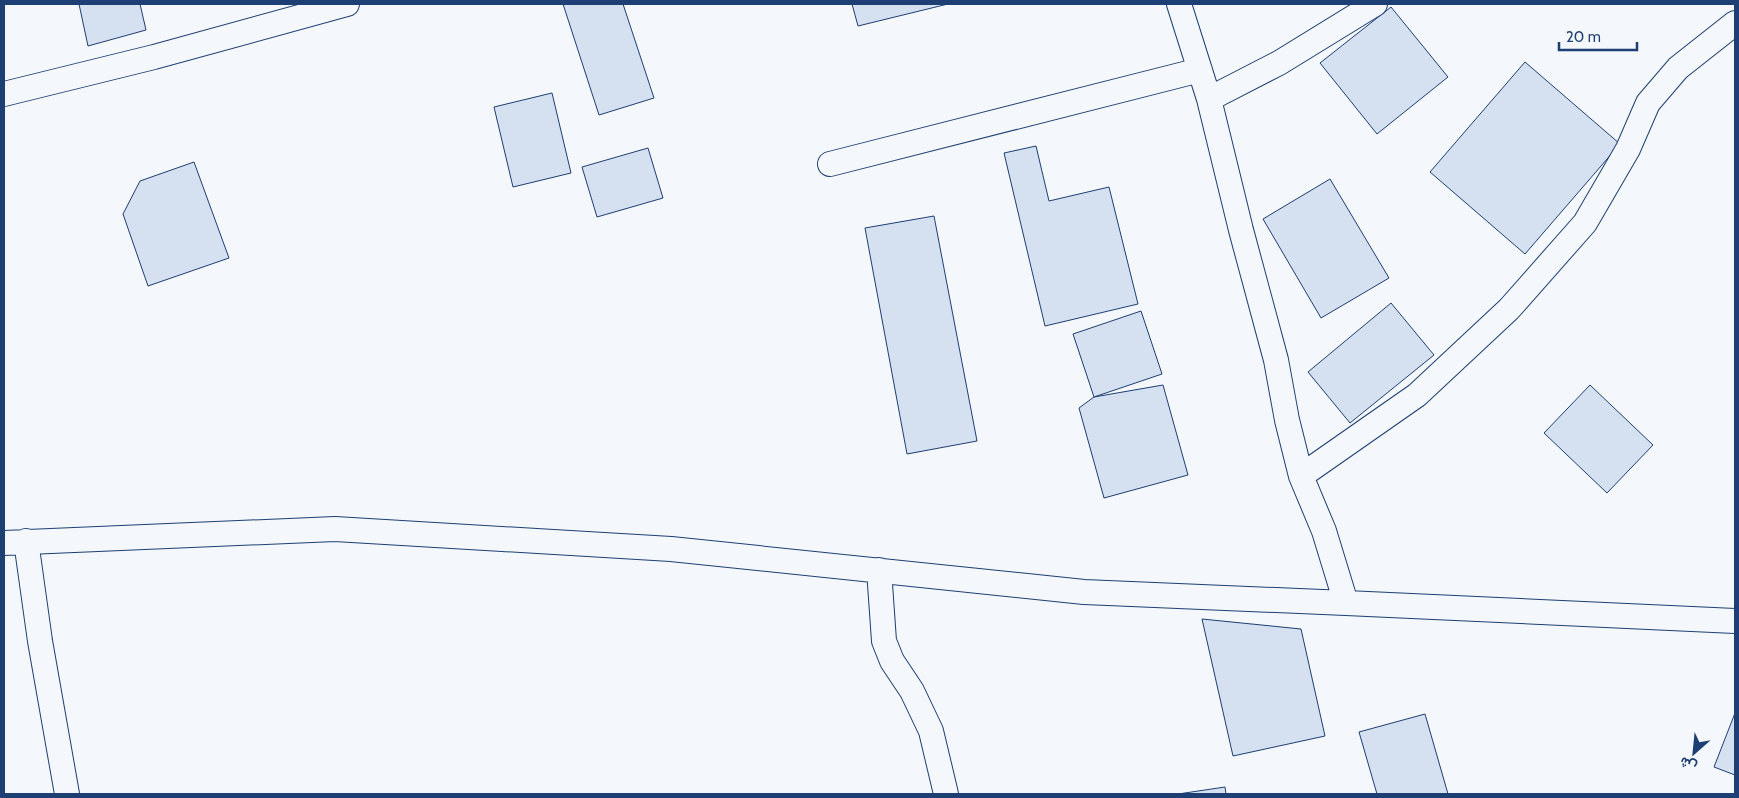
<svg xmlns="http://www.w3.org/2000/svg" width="1739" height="798" font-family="Cabin,Vazirmatn,sans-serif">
  <rect width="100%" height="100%" fill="#f4f7fb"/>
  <path fill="#d5e0f0" stroke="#1d3f73" d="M79,4H140L146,30L88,46Z
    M563,4H623L654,98L599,115Z
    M852,4H948L858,26Z
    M1391,7L1448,77L1377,134L1320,63Z
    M1525,62L1620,144L1525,254L1430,172Z
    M552,93L571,173L513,187L494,107Z
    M1036,146L1049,201L1109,187L1138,304L1045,326L1004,153Z
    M648,148L663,198L597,217L582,167Z
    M194,162L229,258L148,286L123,214L140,181Z
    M1330,179L1389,278L1321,318L1263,219Z
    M934,216L977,441L907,454L865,228Z
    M1391,303L1434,355L1350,423L1308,372Z
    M1141,311L1162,374L1094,397L1073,334Z
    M1163,385L1188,475L1104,498L1079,408L1094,397Z
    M1590,385L1653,445L1607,493L1544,433Z
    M1202,619L1301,629L1325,736L1233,756Z
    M1735,713V775L1714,767Z
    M1425,714L1448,794H1377L1359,732Z
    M1225,787L1226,794H1178Z"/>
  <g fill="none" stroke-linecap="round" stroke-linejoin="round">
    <defs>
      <path id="street" d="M1179,4L1209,99L1241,230L1276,360L1287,420L1301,476L1324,531L1346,603L1735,621
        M4,94L154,57L347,4
        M1209,99L1279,63L1375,4
        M830,164L1200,70
        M1301,476L1417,395L1509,309L1585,223L1628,149L1648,103L1678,68L1735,23
        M26,541L40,641L67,794
        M4,543L335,529L671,549L1084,592L1346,603
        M879,570L884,641L892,661L912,691L931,731L946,794"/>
    </defs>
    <use href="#street" stroke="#1d3f73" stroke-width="26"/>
    <use href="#street" stroke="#f4f7fb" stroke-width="24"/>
  </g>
  <rect width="1739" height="798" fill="none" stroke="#1d3f73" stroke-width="10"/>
  <g transform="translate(1694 753) rotate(207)" stroke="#f4f7fb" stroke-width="4" paint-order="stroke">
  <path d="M0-4L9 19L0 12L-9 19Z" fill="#1d3f73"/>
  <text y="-8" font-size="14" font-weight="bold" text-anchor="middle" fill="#1d3f73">ش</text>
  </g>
  <path d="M1559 42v8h78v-8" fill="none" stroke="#1d3f73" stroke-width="2.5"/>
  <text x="1566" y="42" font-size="15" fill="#1d3f73" stroke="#f4f7fb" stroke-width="4" paint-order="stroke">20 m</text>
</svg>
